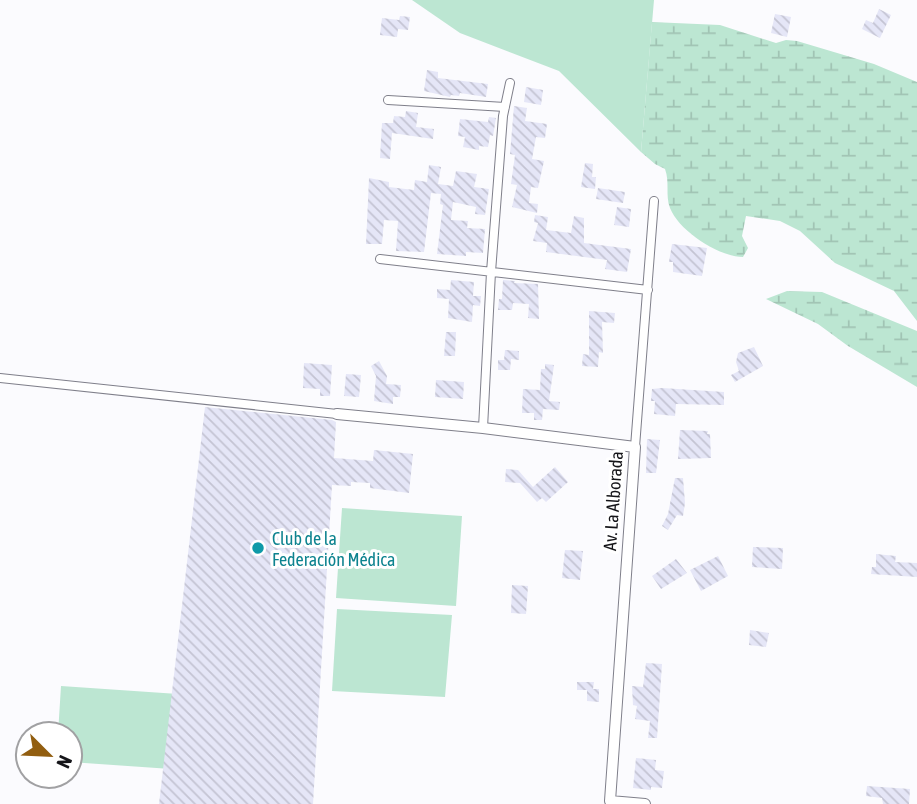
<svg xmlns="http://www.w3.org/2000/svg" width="917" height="804" font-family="'Asap Condensed',sans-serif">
  <defs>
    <pattern id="wetland-marsh" width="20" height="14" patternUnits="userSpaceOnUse" patternTransform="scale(1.75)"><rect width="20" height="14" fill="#bce6d2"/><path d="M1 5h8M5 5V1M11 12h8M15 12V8" fill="none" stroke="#a1c4b4"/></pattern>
    <pattern id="building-back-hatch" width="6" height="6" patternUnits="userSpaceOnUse" patternTransform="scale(1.75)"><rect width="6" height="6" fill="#e5e6f7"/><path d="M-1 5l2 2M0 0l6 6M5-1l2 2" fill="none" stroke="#c4c4d3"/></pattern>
  </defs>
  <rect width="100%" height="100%" fill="#fbfbfe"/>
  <path fill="#bce6d2" d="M412,0H654L641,152L559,71L460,33Z
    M342,508L462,516L456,606L336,598Z
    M337,609L452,615L445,697L332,691Z
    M61,686L178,694L171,769L70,762V734H58Z"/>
  <path fill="url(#wetland-marsh)" d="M652,22L720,25L776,43L786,40L797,41L874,64L917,82V321L894,291L835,263L800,231L780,221L746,216L742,236L748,248L743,257C719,257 679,231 670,208C665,195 670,182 665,169L655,164L641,152Z
    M787,291L822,292L917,331V387L848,346L818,324L766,299Z"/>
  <path fill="url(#building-back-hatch)" d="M879,9L891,15L880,38L862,29L866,20L873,23Z
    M775,14L791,17L787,37L771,33Z
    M400,16L410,17L408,30L398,29L397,37L380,35L382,18L399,20Z
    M427,70L438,72V78L488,84L486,97L460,93L459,96L451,95L450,97L424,91Z
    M526,87L543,90L541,105L524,102Z
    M514,106L527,108L525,121L547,124L545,138L536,137L532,159L544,161L538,188L531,187L529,203L538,204L537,213L512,207L517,185L511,184L515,155L510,154Z
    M406,111L418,113L416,127L434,129L433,139L392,133L390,159L380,158L382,123H393L394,116L405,117Z
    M489,117L496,118L493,136L490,135L488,147L479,146V150L463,147L465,137L458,136L460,119L488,122Z
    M585,163L593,164L592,177H596L595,189L581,187Z
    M429,165L441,167L438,184L453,186L456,171L477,174L474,187L489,189L485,215L475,214L476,207L453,202L451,220L468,221L467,228L485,229L483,253L466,252V256L437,254L443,205L440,204L441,194L431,193L424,252L396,251L398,221L384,220L382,244H366L369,178L389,182V187L414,190L415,180L427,182Z
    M598,188L625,192L623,203L596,199Z
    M617,207L631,209L629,227L614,225Z
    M535,215L548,217L546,230L571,233L574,216L584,218V243L631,249L627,272L605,269L607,260L546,252L547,243L533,241L538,223L534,222Z
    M672,244L707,248L702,276L673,272V262H669Z
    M451,280L474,282L473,296H481L480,306L473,305L472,322L448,318L449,299L437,298V289L450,290Z
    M503,280L515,281L514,283L538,284L539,319L528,318L529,304L513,303L512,310H498L499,299H502Z
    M589,311L615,313L614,323L602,322L603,353L599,352L598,367L582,366L583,354L589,355Z
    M446,332H456L455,356H444Z
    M754,347L763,366L735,382L731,375L739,371L736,362L738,353Z
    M505,350L519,351V360L511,359L510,370H498V360H504Z
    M379,361L387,376L386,384L401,385L400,397H393V404L374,401L376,376L371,366Z
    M304,363L332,365L330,396H320V389L303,388Z
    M545,364L554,365L549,401L560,402L559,410L543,409L542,420H534V413H522L523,389L540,390L541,369H545Z
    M346,374L361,375L359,397L344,396Z
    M436,380L464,382L463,399L435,397Z
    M662,388L724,392V405L676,404L675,416L654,414L655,401H651L652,389Z
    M205,407L332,420L336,422L334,458L373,461L374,450L413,454L409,493L370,488V483L351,482V486L332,485L313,804H159Z
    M680,430L708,431L707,434H710L711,458L678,459Z
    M647,439L660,440L656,473H646Z
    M555,467L568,482L546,502L542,498L537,502L520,483L505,482L506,469L518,470L533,487Z
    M675,478H683L685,503L683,516L677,515L668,530L662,526L668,514Z
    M753,547L783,548L782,569L752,567Z
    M565,550L583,551L580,580L562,578Z
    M876,554L896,556L895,562L917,563V577L871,574L872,567H876Z
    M718,556L728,576L701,591L690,570Z
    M676,559L687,573L661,589L652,576Z
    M512,585L528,586L526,614L511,613Z
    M750,630L769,633L766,647L749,645Z
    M646,663L662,664L657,738H648L650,721L635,719L637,706L633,705L632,686L643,687Z
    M577,682H594L593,689H599V702L587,701V690H577Z
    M636,758L656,760L655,770L664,771L662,788L651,787V790L633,788Z
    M867,786L910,789L909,804H883L882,798L866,796Z"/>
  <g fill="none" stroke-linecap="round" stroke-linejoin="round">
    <defs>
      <path id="minor" d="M388,100L505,107
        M380,259L648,290
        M0,378L337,414
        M483,428L491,272L503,116L510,83
        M635,447L654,201"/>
      <path id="secondary" d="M337,414L483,428L635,447L610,801L645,804"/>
    </defs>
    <use href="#minor" stroke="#7f7f8a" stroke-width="10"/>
    <use href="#secondary" stroke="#7f7f8a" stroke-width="12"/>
    <use href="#minor" stroke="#fff" stroke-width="8"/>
    <use href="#secondary" stroke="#fff" stroke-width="10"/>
  </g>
  <circle fill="#0f9aa8" stroke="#fff" stroke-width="2.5" cx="258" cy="548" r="7"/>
  <g text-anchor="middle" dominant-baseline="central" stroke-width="6" stroke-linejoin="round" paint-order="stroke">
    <g font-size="18" fill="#151519" stroke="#fff">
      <text transform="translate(613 501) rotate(-86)">Av. La Alborada</text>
    </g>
    <g font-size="18" fill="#0d838f" stroke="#fff" text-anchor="start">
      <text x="272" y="538">Club de la<tspan x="272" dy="21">Federación Médica</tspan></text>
    </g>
  </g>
  <g transform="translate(49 755) rotate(114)"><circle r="33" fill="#ffffff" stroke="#a1a1a3" stroke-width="2"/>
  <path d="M0-5L12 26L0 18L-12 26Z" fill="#925e10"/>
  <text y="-10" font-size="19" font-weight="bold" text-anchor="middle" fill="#151519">N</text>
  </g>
</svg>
